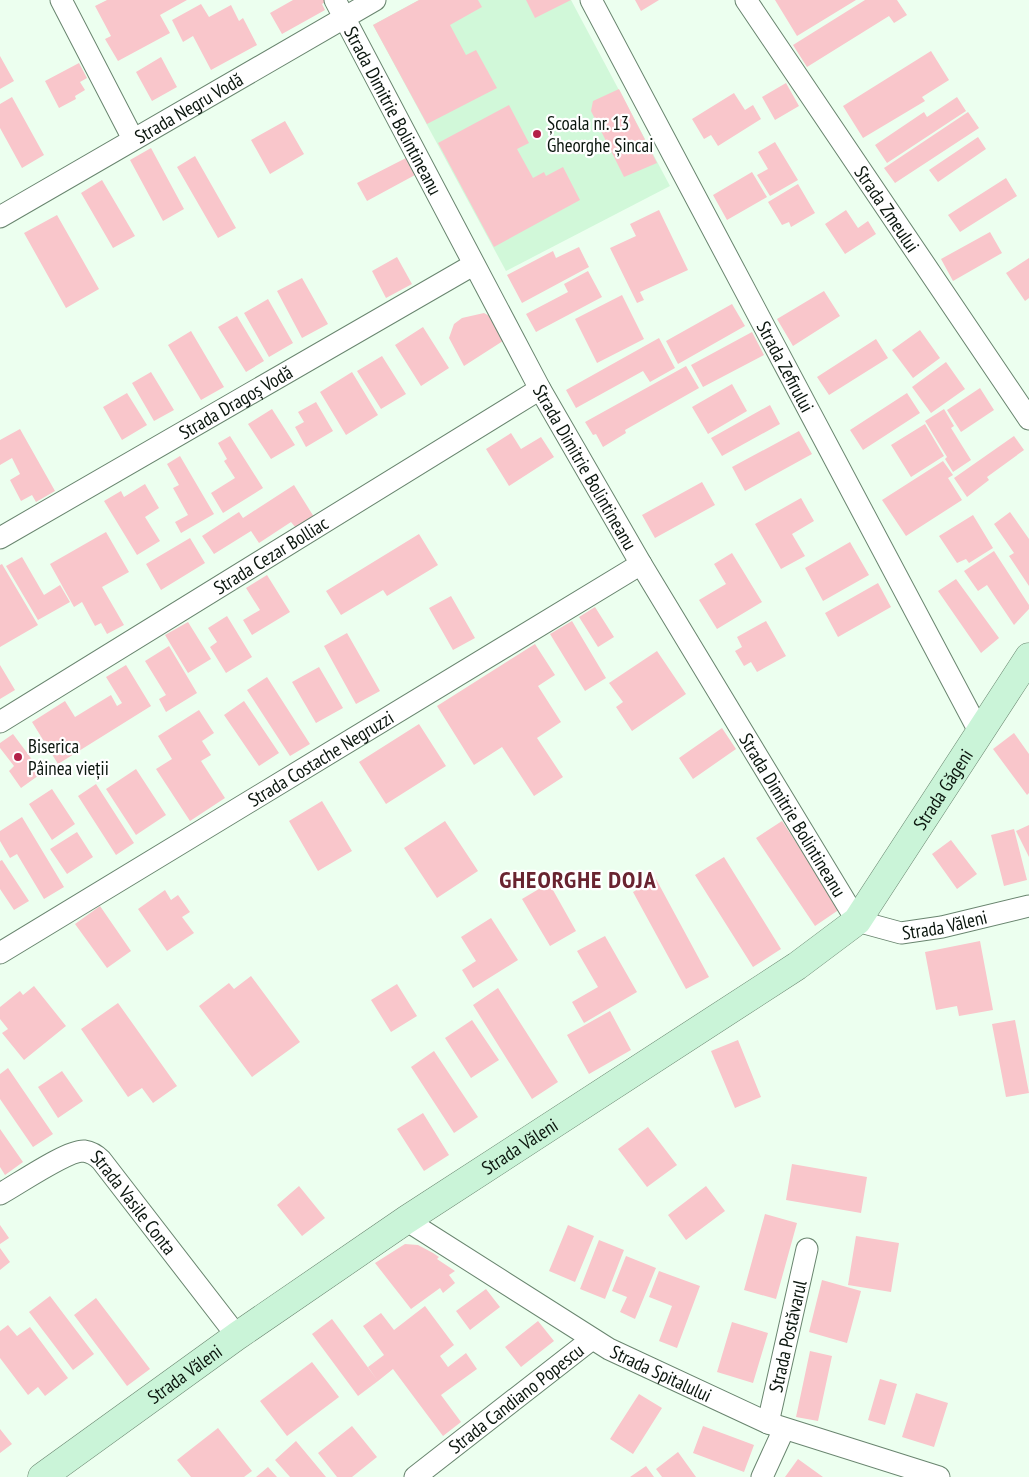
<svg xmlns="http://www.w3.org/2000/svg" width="1029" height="1477" font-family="'PT Sans Narrow',sans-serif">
  <rect width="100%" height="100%" fill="#ecffef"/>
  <path fill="#d1f8d9" d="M419,0H571L670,186L506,271L373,25Z"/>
  <path fill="#f9c6cb" d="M107,0H187L160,15L170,33L118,61L105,39L111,36L95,6Z
    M293,0H328L322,4L325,10L282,34L270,13Z
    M419,0H478L482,7L450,25L466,55L476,50L497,88L427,124L373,25Z
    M526,0H571L535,18Z
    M635,0H659L641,11Z
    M775,0H856L797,36Z
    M865,0H897L907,15L894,23L889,16L807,67L793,45Z
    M201,4L209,17L231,5L239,21L243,18L257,45L211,70L193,36L183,42L172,20Z
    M931,51L949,80L922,97L925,101L863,138L843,106Z
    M0,56L14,81L0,89Z
    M161,57L177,87L152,101L136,72Z
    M79,63L87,78L80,82L85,90L75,96L76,99L59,108L45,81Z
    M786,83L799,106L775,120L762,97Z
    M619,89L657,163L624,177L591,111L593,101Z
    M734,93L745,110L753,105L761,119L718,146L711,135L704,139L692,119Z
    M12,97L44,155L22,168L0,128V104Z
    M957,97L966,111L887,163L875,145L924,112L927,117Z
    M509,105L529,143L517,149L533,178L544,172L546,176L563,167L580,200L494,247L438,143Z
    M968,112L979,128L895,183L884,168Z
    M285,121L304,154L270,174L251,140Z
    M978,137L986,149L938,182L929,170Z
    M775,142L798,180L770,196L757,175L768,169L758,152Z
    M151,148L184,209L163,221L130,160Z
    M195,156L236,228L218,238L177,167Z
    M406,158L415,175L367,201L357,183Z
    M752,172L767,197L727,220L713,195Z
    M1006,178L1017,196L960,232L948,215Z
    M102,180L135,236L113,248L81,193Z
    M798,184L815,213L791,227L789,222L782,225L768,202Z
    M659,210L688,270L640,292L644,300L637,303L610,248L636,236L630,224Z
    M846,210L858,228L868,221L876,234L845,254L825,224Z
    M57,215L99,289L66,308L24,233Z
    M990,232L1002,253L953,281L941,259Z
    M579,247L589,267L522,303L507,275L553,251L556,258Z
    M397,257L412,284L386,298L372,271Z
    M1029,258V298L1025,301L1006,273Z
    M588,271L602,297L536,332L526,314L568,292L564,284Z
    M302,278L328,324L302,338L277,291Z
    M824,291L840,316L793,346L777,319Z
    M622,295L644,339L597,363L575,319Z
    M268,299L293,343L269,357L244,313Z
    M732,304L745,326L678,364L666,341Z
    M484,313L495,319L506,339L464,366L449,338L454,324L462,318Z
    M237,316L264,361L246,372L218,327Z
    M423,327L449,368L421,386L395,345Z
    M920,330L940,358L913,378L892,350Z
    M191,331L224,387L201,400L168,345Z
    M752,332L764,355L703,387L691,365Z
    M659,338L675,368L650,382L643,371L576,408L566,390Z
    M876,339L888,358L829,395L817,377Z
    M382,356L406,394L381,409L357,371Z
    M946,362L965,389L931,413L912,387Z
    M686,366L699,388L625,430L626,433L603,447L596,434L593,435L585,422Z
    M151,372L174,410L154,421L132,383Z
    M352,372L378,415L346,435L320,392Z
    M732,384L747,411L708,434L692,407Z
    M980,388L994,410L961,432L947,410Z
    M127,393L147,425L122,440L103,407Z
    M907,393L920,413L863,450L850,430Z
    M316,402L333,431L306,447L295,427L304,422L298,412Z
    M770,405L780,424L722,456L711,438Z
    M272,409L295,445L271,459L248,424Z
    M944,409L954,426L951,428L971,460L953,472L945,459L947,457L925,421Z
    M925,424L944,456L911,477L891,445Z
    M20,429L55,491L36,502L32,495L21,501L10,480L20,474L12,458L0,465V440Z
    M799,431L812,454L745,491L732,467Z
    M511,433L521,449L541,437L554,457L509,486L486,449Z
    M230,436L263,488L223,513L211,493L235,478L224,461L227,459L218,443Z
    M1014,436L1024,450L987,477L989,480L967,497L954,478Z
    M180,456L214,514L181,533L175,522L188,515L173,488L179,485L167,464Z
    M943,461L953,475L948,478L962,500L906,536L882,500Z
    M702,482L715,505L655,538L642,515Z
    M145,484L159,508L145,517L160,541L137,555L104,501L121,491L124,497Z
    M294,485L314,517L296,528L291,522L259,543L251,531L214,554L202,536L239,512L243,518Z
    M801,498L814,521L792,534L805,556L781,569L755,524Z
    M1010,512L1029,539V586L1009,556L1014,553L994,524Z
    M973,515L993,548L969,563L966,559L957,563L939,536Z
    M106,532L129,572L102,587L124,625L107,634L101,623L95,626L82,602L74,607L50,564Z
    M419,534L438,565L387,596L383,590L341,615L326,591Z
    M190,538L205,563L161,590L146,564Z
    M850,542L869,575L823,601L805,568Z
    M994,551L1029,605V609L1014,625L987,585L978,591L964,571Z
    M732,553L762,602L717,629L699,600L726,584L714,564Z
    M22,557L44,595L60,585L70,602L38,620L6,566Z
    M2,564L38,625L0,647V565Z
    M267,575L290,612L252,635L243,620L260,610L246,588Z
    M956,579L999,638L981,653L938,591Z
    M878,583L891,607L838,637L825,613Z
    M451,596L475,638L453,650L429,608Z
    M595,607L614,637L598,647L579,617Z
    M227,616L252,657L226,673L210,647L217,642L208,628Z
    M572,621L606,678L585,691L550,634Z
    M766,621L786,656L757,672L751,662L744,666L735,651L742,647L737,637Z
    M188,622L211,659L188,673L165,635Z
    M347,633L380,691L356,704L324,646Z
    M535,644L555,675L538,686L561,722L537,738L563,777L534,796L502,747L474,765L437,706Z
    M169,646L197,693L166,712L159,699L166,695L145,661Z
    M657,651L686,694L632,731L616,707L623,702L609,683Z
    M0,665L15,690L0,699Z
    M126,665L151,706L58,764L32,722L65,701L75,717L111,695L117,706L122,703L106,677Z
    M319,667L343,708L316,723L292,682Z
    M267,677L310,744L290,756L247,690Z
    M244,701L279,753L259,766L224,715Z
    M199,710L214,733L202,741L211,755L201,761L225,798L190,821L156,769L172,759L158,736Z
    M419,724L446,766L386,804L359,762Z
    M722,728L736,749L693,779L679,758Z
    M1014,733L1029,754V793L1027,795L993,749Z
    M13,734L42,773L21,788L9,771L14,766L0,748V743Z
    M136,769L166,815L136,835L106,789Z
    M96,784L134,843L116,855L78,796Z
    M52,789L75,824L52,840L29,804Z
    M322,801L352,851L318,871L289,821Z
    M22,817L64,887L44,899L17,854L10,858L0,841V831Z
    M445,821L478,871L437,898L404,848Z
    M782,821L840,909L815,926L756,838Z
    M1029,825V857L1016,831Z
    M1014,829L1027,880L1004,886L991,835Z
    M77,832L93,857L67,874L50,849Z
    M951,840L977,874L957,889L932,854Z
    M724,857L781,949L753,967L695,875Z
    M2,860L29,901L14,910L0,889V861Z
    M656,879L709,977L686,989L633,892Z
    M549,883L576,931L550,946L522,899Z
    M165,890L171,900L178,895L190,912L182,917L194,933L167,951L138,909Z
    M100,906L131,951L107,968L75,924Z
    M491,918L518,960L473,988L462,970L476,961L461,937Z
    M605,936L637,992L584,1023L572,1002L598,987L577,951Z
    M980,941L993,1010L959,1016L957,1006L936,1010L925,952Z
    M251,976L300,1042L252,1077L199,1006L229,983L234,989Z
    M397,984L417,1016L391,1032L371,1000Z
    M34,986L66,1026L24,1060L2,1033L8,1029L0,1019V1007L20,991L23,995Z
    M498,988L558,1082L532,1099L473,1005Z
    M118,1003L177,1086L153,1103L142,1088L128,1097L81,1029Z
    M610,1011L631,1050L589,1074L567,1035Z
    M472,1020L499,1060L471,1078L445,1038Z
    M1015,1020L1029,1093L1006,1097L992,1024Z
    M738,1040L761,1097L735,1108L711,1051Z
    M434,1051L478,1117L454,1133L411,1067Z
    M8,1068L53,1134L33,1147L0,1099V1074Z
    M62,1071L83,1101L58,1118L38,1087Z
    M423,1113L449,1155L424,1171L397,1129Z
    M648,1127L677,1165L647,1187L618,1149Z
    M0,1129L23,1162L5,1175L0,1167Z
    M792,1164L867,1177L861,1213L786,1200Z
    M299,1186L325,1218L302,1236L277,1205Z
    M706,1186L725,1211L686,1240L668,1215Z
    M765,1214L797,1223L776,1299L744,1290Z
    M0,1225L9,1238L0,1244Z
    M568,1225L594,1236L575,1282L549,1271Z
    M856,1236L899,1243L891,1292L848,1285Z
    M599,1240L624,1250L605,1299L580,1289Z
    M405,1244L418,1245L433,1253L439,1257L437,1259L455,1271L449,1275L455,1283L443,1293L440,1288L411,1309L375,1263Z
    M0,1248L10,1262L0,1270Z
    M626,1256L656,1268L635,1319L620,1312L627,1297L612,1291Z
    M659,1271L700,1286L677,1348L659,1341L672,1306L649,1297Z
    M822,1280L861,1291L847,1343L809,1332Z
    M486,1289L500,1307L470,1330L456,1311Z
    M50,1296L94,1354L73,1370L29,1312Z
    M96,1298L150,1369L127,1386L74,1315Z
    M425,1306L454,1345L440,1356L448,1367L466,1353L477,1369L441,1395L461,1422L443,1436L393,1369L378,1381L368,1367L384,1355L363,1326L381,1313L394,1330Z
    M332,1319L378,1381L358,1396L312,1334Z
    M538,1321L554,1341L521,1367L505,1347Z
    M732,1322L768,1333L753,1383L717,1372Z
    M8,1325L17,1336L30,1327L68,1378L45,1396L38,1387L28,1395L0,1358V1331Z
    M810,1351L832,1356L818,1421L796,1417Z
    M312,1362L339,1397L287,1436L260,1401Z
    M880,1379L897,1384L885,1425L868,1420Z
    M916,1393L948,1403L934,1447L902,1437Z
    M639,1394L662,1408L633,1454L610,1439Z
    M352,1426L377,1457L352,1477H337L318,1453Z
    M703,1426L754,1445L744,1472L693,1453Z
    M218,1428L252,1471L244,1477H191L177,1460Z
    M0,1429L12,1444L0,1453Z
    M296,1441L326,1477H290L275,1460Z
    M678,1452L696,1477H662L656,1469Z
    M798,1459L823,1477H785Z
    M646,1466L654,1477H630Z
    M268,1467L277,1477H256Z"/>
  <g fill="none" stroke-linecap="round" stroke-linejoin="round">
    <defs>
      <g id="street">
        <path d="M61,0L133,139"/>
        <path id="s1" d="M335,0L540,389L641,564L857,921L901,933L942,927L1029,906"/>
        <path id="s2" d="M591,0L980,733"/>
        <path id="s3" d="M746,0L1029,419"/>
        <path id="s4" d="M0,217L375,0"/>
        <path id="s5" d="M0,538L473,265"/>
        <path id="s6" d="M0,722L540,389"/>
        <path id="s7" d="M0,953L641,564"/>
        <path id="s8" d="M0,1194C17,1185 67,1150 84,1151C91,1152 96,1155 101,1160L237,1336"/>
        <path id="s9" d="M406,1220L609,1349L768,1423L939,1477"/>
        <path id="s10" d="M768,1423L807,1249"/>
        <path id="s11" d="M415,1477L592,1339"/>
        <path d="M762,1477L784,1429"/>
      </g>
      <g id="secondary">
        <path id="s12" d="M42,1477L237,1336L406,1220L797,966L857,921L1029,657"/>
      </g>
    </defs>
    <use href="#street" stroke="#69856f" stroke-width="23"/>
    <use href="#secondary" stroke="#69856f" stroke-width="29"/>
    <use href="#street" stroke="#fff" stroke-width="21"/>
    <use href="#secondary" stroke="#caf4d8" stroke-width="28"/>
  </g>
  <g fill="#b32148" stroke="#fff" stroke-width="2">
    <circle cx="537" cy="134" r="5"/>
    <circle cx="18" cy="757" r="5"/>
  </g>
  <g text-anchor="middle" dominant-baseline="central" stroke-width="4.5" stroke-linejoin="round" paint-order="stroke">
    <g font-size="19" fill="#0b160e" stroke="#fff">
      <text stroke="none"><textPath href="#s4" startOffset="218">Strada Negru Vodă</textPath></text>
      <text stroke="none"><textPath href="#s1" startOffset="125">Strada Dimitrie Bolintineanu</textPath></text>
      <text stroke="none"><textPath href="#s3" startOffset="252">Strada Zmeului</textPath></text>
      <text stroke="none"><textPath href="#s2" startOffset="415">Strada Zefirului</textPath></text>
      <text stroke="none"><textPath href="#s5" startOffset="272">Strada Dragoș Vodă</textPath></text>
      <text stroke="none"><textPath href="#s1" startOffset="530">Strada Dimitrie Bolintineanu</textPath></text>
      <text stroke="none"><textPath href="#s6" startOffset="318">Strada Cezar Bolliac</textPath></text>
      <text stroke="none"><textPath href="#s7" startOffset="375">Strada Costache Negruzzi</textPath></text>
      <text stroke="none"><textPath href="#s12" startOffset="1144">Strada Găgeni</textPath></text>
      <text stroke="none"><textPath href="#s1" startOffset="935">Strada Dimitrie Bolintineanu</textPath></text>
      <text stroke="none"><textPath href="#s1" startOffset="1149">Strada Văleni</textPath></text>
      <text stroke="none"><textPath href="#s12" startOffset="581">Strada Văleni</textPath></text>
      <text stroke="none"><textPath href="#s8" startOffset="168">Strada Vasile Conta</textPath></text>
      <text stroke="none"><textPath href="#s10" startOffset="89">Strada Postăvarul</textPath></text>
      <text stroke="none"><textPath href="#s12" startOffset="176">Strada Văleni</textPath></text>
      <text stroke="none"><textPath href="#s9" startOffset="298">Strada Spitalului</textPath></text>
      <text stroke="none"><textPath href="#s11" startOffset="128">Strada Candiano Popescu</textPath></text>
    </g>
    <g font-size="19" fill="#0b160e" stroke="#fff" text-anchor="start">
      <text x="547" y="123">Școala nr. 13<tspan x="547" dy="22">Gheorghe Șincai</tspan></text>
      <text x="28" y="746">Biserica<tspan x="28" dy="22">Pâinea vieții</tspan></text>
    </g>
    <g font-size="24" font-weight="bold" letter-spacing="1" fill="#692330" stroke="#fff">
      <text x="578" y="879">GHEORGHE DOJA</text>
    </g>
  </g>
</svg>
